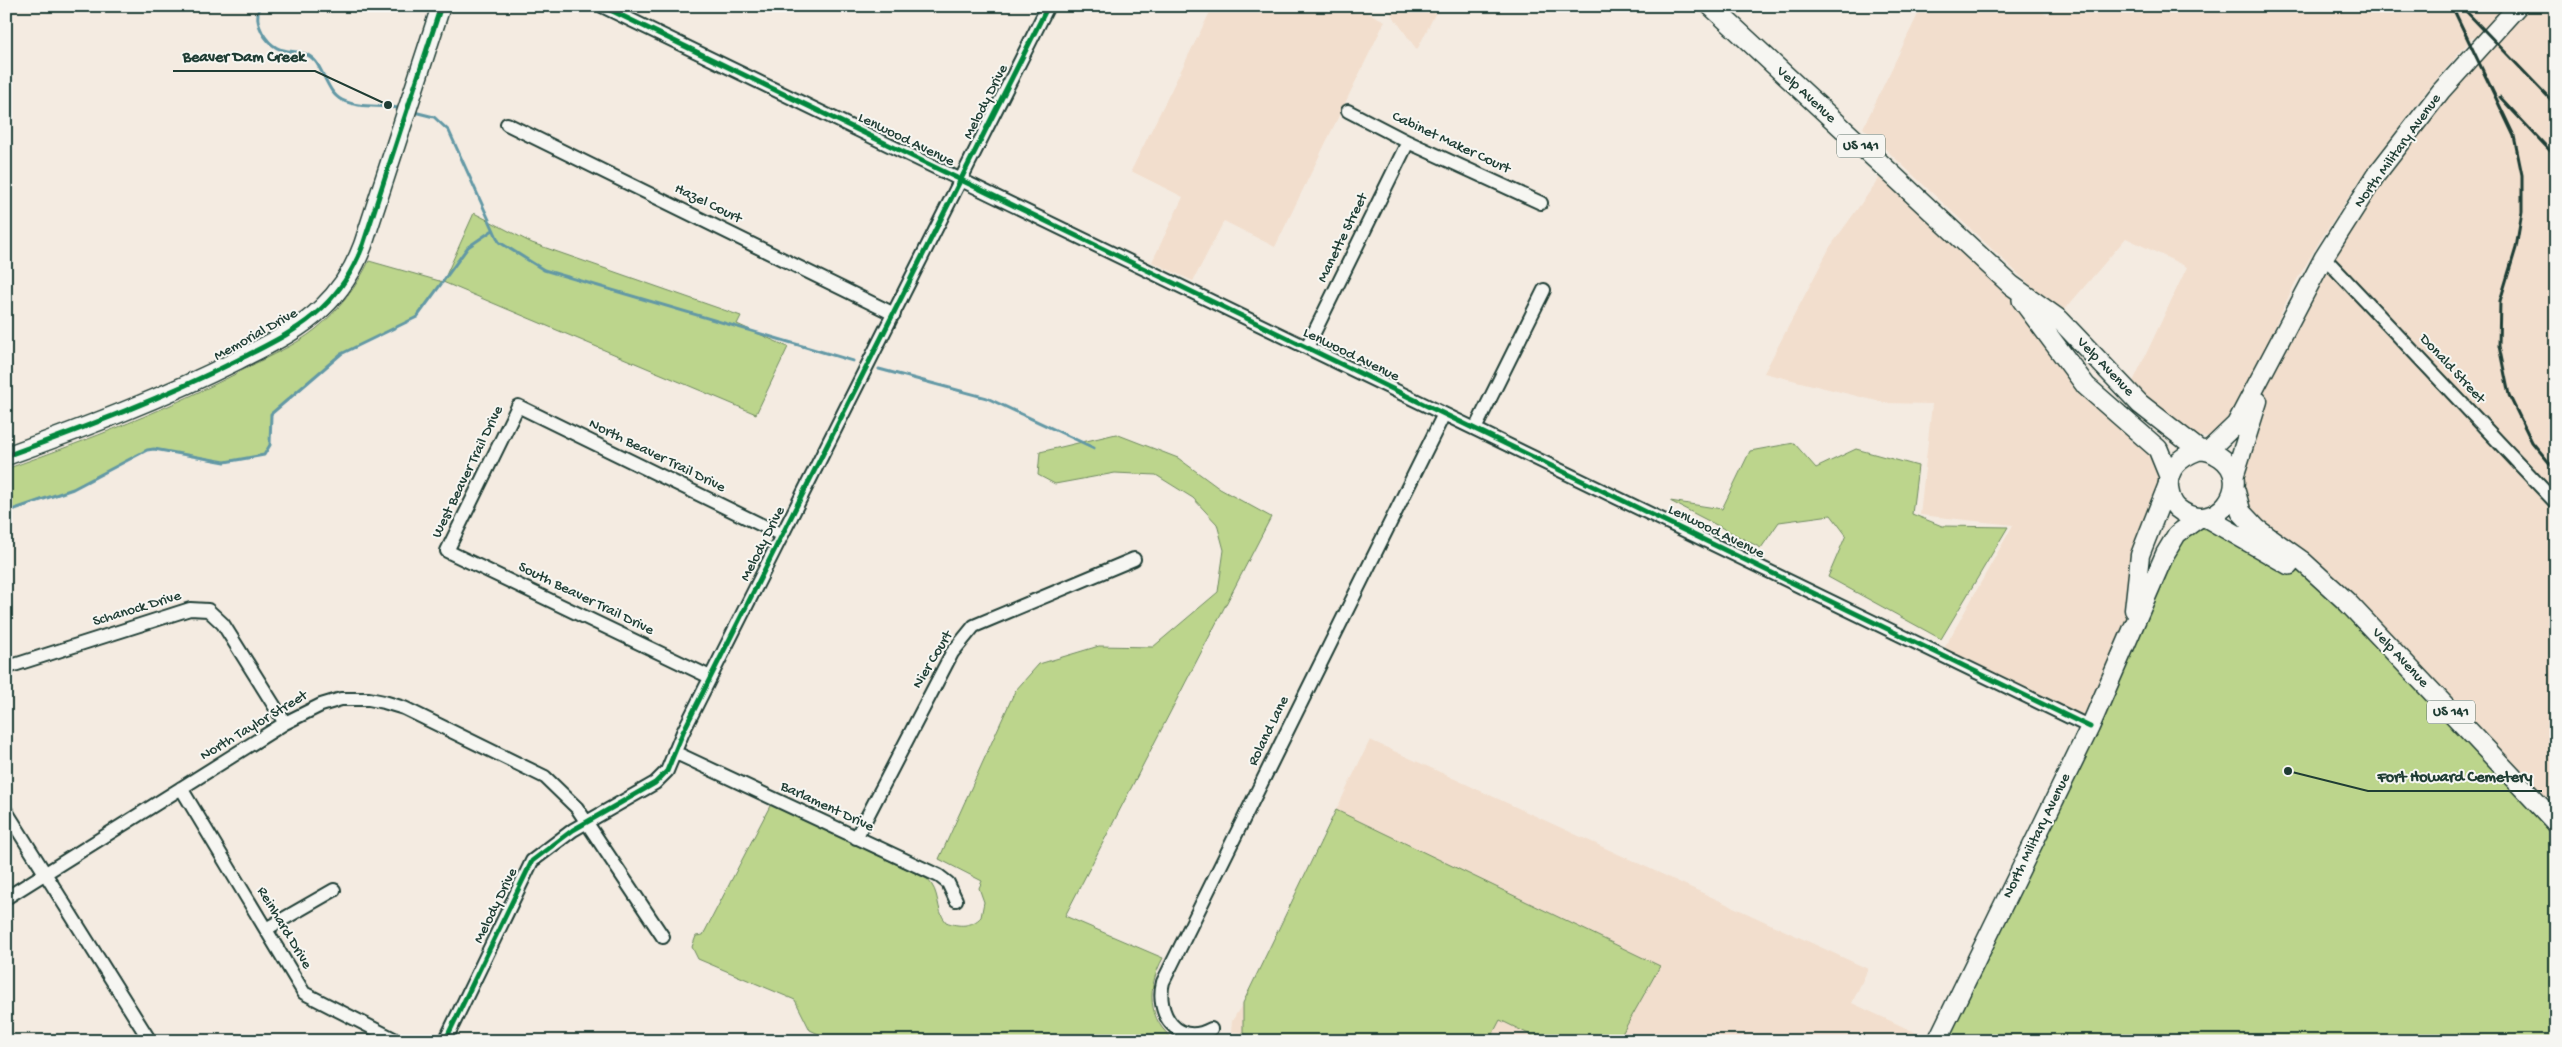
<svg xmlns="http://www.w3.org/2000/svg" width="2562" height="1047" font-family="'Gochi Hand',sans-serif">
  <rect width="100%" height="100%" fill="#f4ebe1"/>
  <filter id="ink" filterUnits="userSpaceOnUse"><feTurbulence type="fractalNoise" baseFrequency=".02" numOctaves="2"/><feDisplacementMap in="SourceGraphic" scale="10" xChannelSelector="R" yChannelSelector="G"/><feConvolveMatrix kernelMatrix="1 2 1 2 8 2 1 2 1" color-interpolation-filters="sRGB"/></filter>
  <g filter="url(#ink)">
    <path fill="#f2decd" d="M1213,6H1354L1385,21L1275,247L1224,221L1193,281L1152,262L1183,197L1131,171Z
      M1392,6H1439L1417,50L1390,12Z
      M1922,6H2027L2048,15L2052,6H2556V823L2257,529L2235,490L2270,363L2324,257L2483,46L2473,37L2425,93L2362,177L2321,239L2295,283L2231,421L2211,436L2196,437L2131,386L2187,267L2126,238L2061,314L1863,128Z
      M1886,169L2011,285L2086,386L2158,449L2169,476L2140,555L2132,628L2090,727L1941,654L2013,525L1920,515L1932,404L1885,403L1764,373L1830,247Z
      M1370,740L1868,969L1852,1003L1923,1036L1921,1041H1258L1243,1033L1231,1032L1232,1021L1243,1003Z"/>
    <path fill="#bcd58c" stroke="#6e8960" d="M474,213L532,243L741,316L737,324L788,347L756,414L443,282L417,317L341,354L271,414L270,445L264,455L225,462L154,449L147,450L73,489L6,512V469C91,439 167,410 247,368C270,355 295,346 316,329C339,310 356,288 369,261L443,282Z
      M1116,434L1178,458L1220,489L1271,517L1065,916L1163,958C1147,987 1146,1020 1176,1041H833L810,1030L795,1000L698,959L692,947L696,936L703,935L771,804L927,879C941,892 935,909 946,922C959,927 972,927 981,917L984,902L979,888L982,881L939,859L1015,691L1039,664L1099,646L1153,647L1218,592L1224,550L1217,524L1193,498L1156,475L1115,473L1055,484L1038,475L1040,452Z
      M1794,443L1816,468L1856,449L1918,466L1912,514L1942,526L2008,527L1941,639L1828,577L1846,535L1831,515L1779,522L1761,548L1670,501L1722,509L1750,451Z
      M2198,519L2297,569L2347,602L2556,823V1041H1937L2165,554Z
      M1336,810L1660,966L1618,1041H1543L1500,1020L1489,1041H1258L1243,1033V1003Z"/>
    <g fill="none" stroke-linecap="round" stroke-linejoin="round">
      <path stroke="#6298a5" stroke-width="3" d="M259,6C257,17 257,22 262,32C279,63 300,42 316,62C324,73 329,94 342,100C359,109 384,104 403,109
        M414,112L434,117L449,131L499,242L544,270L853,361
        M879,369L987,398L1094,448
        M6,512L73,489L147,450L154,449L225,462L264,455L270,445L271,414L341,354L417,317L468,247L493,230"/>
      <defs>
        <path id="street" d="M602,6L2090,727
          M1348,111L1408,142L1541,203
          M507,124L894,314
          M2324,257L2556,503
          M1307,347L1408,142
          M1475,429L1544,290
          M6,672L8,667L190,609L208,610L223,624L285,723
          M710,677L447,551L518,406L782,535
          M674,752L939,876L948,883L956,900
          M181,788L304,993L398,1041
          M6,811L150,1041
          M856,838L952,653L974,626L1134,559
          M6,898L285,723L321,705L341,699H369L384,702L404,708L545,777L577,808L663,937
          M266,929L334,890
          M1211,1029C1177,1047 1155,1013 1163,982L1444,414
          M445,1041L532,861L573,830L655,783L667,771L683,732L1048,6"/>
        <path id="secondary" d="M2209,450L2236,424L2324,257L2376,175L2441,91L2518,6
          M6,456C86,427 163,398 238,360C267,345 298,331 322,308C341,290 354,269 363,245L441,6
          M2234,477L2258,401
          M2134,610L2140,555L2168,484
          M1937,1041L2090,727L2165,554L2177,534L2198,519"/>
        <path id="primary" d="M1711,6L2011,285L2060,320L2140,404L2199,450
          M2022,300L2086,386L2158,449L2169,476
          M2199,450C2208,450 2212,452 2220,457C2257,482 2215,540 2177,508C2173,504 2170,497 2169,491C2165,469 2180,457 2199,450Z
          M2235,490L2241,512L2257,529L2302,561L2347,602L2556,823
          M2207,518L2289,565"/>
      </defs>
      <use href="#street" stroke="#1f3d34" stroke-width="16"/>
      <use href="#secondary" stroke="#1f3d34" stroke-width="21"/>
      <use href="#primary" stroke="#1f3d34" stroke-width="22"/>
      <use href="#street" stroke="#f6f6f2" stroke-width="12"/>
      <use href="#secondary" stroke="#f6f6f2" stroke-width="18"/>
      <use href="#primary" stroke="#f6f6f2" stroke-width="19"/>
      <path stroke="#1f3d34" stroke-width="3" d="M2452,6L2514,136L2522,175V212L2516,248L2500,301L2499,346L2509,395L2532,442L2556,471
        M2461,6L2556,105
        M2500,97L2556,157"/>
      <defs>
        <path id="cycleway" d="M602,6L2090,727
          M6,456C86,427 163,398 238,360C267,345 298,331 322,308C341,290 354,269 363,245L441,6
          M445,1041L532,861L573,830L655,783L667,771L683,732L1048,6"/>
      </defs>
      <use href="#cycleway" stroke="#f6f6f2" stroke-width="8"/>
      <use href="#cycleway" stroke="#00873e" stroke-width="5"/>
    </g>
  </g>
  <g text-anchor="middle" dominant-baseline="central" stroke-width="4" stroke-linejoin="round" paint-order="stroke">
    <g fill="#f6f6f2" stroke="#60746d" stroke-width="1">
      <rect x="1837" y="134.5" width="48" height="23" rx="4"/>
      <rect x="2427" y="700.5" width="48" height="23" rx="4"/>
    </g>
    <g font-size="14" font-weight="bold" fill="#1f3d34">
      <text x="1861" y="146">US 141</text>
      <text x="2451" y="712">US 141</text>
    </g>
    <g font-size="15" fill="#1f3d34" stroke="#f6f6f2">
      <text transform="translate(1806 95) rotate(43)">Velp Avenue</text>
      <text transform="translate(986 102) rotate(-63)">Melody Drive</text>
      <text transform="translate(906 140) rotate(26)">Lenwood Avenue</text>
      <text transform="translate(1451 143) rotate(25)">Cabinet Maker Court</text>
      <text transform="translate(2398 151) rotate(-54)">North Military Avenue</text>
      <text transform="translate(708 204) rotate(26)">Hazel Court</text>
      <text transform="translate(1343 238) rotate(-64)">Manette Street</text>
      <text transform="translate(256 335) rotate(-29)">Memorial Drive</text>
      <text transform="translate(1351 355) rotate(26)">Lenwood Avenue</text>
      <text transform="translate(2105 367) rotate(46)">Velp Avenue</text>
      <text transform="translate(2452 369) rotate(47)">Donald Street</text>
      <text transform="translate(657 456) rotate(26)">North Beaver Trail Drive</text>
      <text transform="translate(468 472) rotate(-64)">West Beaver Trail Drive</text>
      <text transform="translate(1716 532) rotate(26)">Lenwood Avenue</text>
      <text transform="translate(763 544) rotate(-63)">Melody Drive</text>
      <text transform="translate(586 599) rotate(26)">South Beaver Trail Drive</text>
      <text transform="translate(137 609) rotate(-17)">Schanock Drive</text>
      <text transform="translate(2400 658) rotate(47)">Velp Avenue</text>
      <text transform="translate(933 660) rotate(-59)">Nier Court</text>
      <text transform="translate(254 726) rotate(-31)">North Taylor Street</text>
      <text transform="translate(1269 731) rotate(-64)">Roland Lane</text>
      <text transform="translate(827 807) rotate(25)">Barlament Drive</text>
      <text transform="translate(2037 836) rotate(-64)">North Military Avenue</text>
      <text transform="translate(496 906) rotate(-64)">Melody Drive</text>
      <text transform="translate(284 928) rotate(59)">Reinhard Drive</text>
    </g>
  </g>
  <path fill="none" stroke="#1f3d34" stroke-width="2" d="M388 105L315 71H173M2288 771L2368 791H2542"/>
  <g fill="#1f3d34" stroke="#f6f6f2" stroke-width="2">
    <circle cx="388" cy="105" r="5"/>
    <circle cx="2288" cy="771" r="5"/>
  </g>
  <g font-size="16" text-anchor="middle" font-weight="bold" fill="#1f3d34" stroke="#f6f6f2" stroke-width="4" stroke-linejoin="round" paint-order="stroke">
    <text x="244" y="61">Beaver Dam Creek</text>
    <text x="2455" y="781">Fort Howard Cemetery</text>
  </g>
  <rect width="2562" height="1047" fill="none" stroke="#f6f6f2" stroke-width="25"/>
  <rect x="12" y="12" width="2537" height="1022" fill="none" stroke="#1f3d34" stroke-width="2" filter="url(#ink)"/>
</svg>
